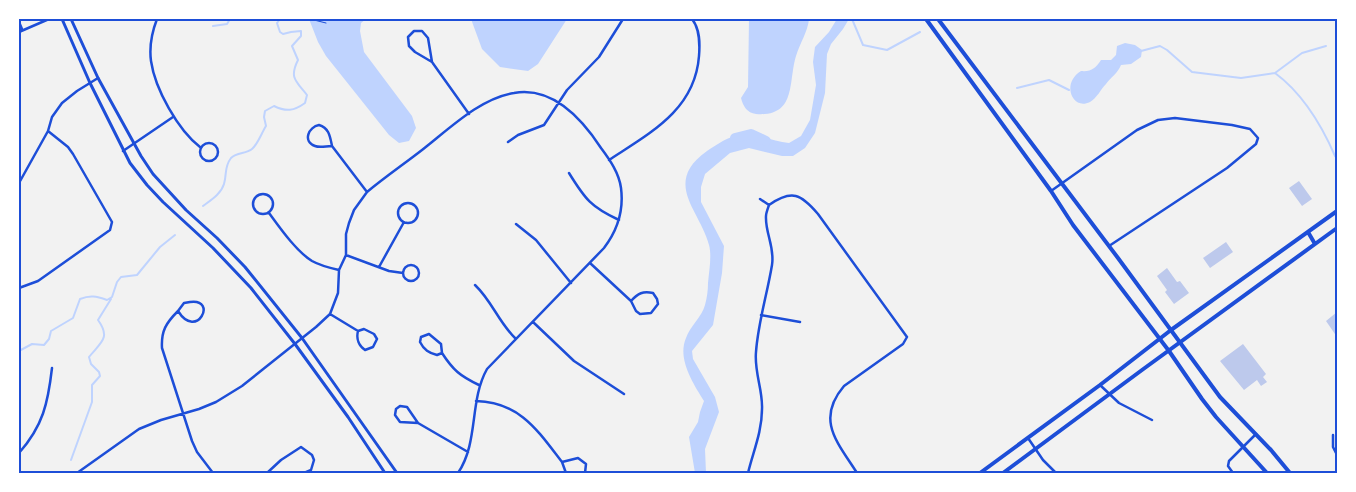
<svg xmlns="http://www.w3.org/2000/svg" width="1356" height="492" font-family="Ubuntu,sans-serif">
  <rect width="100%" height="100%" fill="#f2f2f2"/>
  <path fill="#bfd3fe" d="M309,19H366L361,23L360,31L364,52L412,116L416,128L409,141L399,143L389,135L326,56L318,42Z
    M471,19H567L538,64L528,71L500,67L482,49Z
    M749,19H809C808,31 800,43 796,56C788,82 797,117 756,114C747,113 743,106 741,98L748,87Z
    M837,19H849L843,29L831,44L827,54L825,93L815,133L805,148L793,156H782L749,148L730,153L705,174L701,187V202L724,246L722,273L713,325L692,351L693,359L715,397L719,412L705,449L706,473H695L689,437L698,422L700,412L704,401C693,383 677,359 686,338C690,326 702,317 705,305C707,298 708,290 708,283C709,271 712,256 709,245C700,210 662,183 707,151C718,144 728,136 741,135C757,133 773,142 789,143L801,136L810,120L816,85L813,62L815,47L829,32Z
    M1125,43L1135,45L1142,50L1141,57L1131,64L1121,65C1118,73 1111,77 1106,84C1101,89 1097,98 1090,102C1072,111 1061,83 1081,71C1091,72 1096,68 1101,60H1111L1116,55L1117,46Z"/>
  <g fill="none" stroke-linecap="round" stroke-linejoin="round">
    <path stroke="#bfd3fe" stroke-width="2" d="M852,19L863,45L887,50L920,32
      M213,26L227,24L230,19
      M1141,51L1160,46L1167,50L1192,72L1241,78L1275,73L1302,53L1326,46
      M1275,73C1302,93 1322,126 1335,156L1337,158
      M1017,88L1049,80L1069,90
      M203,206C211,200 221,194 224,184C227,174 224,167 231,158C237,152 246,154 252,149C258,144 262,132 266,126L264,117L265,111L274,106C286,112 294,111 305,103L307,95C296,81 289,78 298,60L292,46L301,36V31L291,32L283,34L280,32L277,23L280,19
      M19,351L32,344L44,345L49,339L51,331L73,318L80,299C90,295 96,296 107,300L112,297L117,282L121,277L137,275L160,247L175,235
      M71,460L92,402V385L100,376L99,372L91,364L89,357C101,342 111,338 98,320L111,299"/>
    <path stroke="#bfd3fe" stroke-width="10" d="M735,138L751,134L766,141"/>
  </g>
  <path fill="#bdc9ec" d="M1299,181L1312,199L1302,206L1289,188Z
    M1226,242L1233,252L1210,268L1203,258Z
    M1167,268L1177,282L1180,281L1189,293L1174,304L1165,292L1167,290L1157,276Z
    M1337,312V337L1326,321Z
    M1243,344L1266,374L1263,377L1267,382L1261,386L1257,380L1244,390L1220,361Z"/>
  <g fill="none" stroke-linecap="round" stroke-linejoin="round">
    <path stroke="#1d4ed8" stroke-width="1" d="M310,19L326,23"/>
    <path stroke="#1d4ed8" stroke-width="2.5" d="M157,19C152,32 149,46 151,61C155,89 178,130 200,147
      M19,22L22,29
      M19,32L49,19
      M432,62L428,38L422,31H414L408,37L409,46L415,52L432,62L469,114
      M319,125C329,128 330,136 332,146C326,146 320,148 315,146C302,141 309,127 319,125Z
      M508,142L518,135L544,125L567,90L599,57L623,19
      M200 152a9 9 0 1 1 18 0a9 9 0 1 1-18 0Z
      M332,146L367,192
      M123,151L173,117
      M609,160C650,133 695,110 699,56C700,43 700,29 692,19
      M569,173C585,199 591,207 619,220
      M19,183L48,131L52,117L62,103L77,91L98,78
      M1051,191L1137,130L1158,120L1175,118L1232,125L1250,129L1258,138L1256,144L1227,168L1109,246
      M253 204a10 10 0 1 1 20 0a10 10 0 1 1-20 0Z
      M760,199L769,205
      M398 213a10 10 0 1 1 20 0a10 10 0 1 1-20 0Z
      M269,213C280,228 296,251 312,261C321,266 330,268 339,270
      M516,224L536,240L571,283
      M346,255L389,271L403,273
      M590,263L631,301L636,311L640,314L651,313L658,304L657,299L653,293C643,291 638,293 631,301
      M403 273a8 8 0 1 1 16 0a8 8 0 1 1-16 0Z
      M379,267L404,222
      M475,285C492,301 499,323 516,339
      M19,288L38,281L110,230L112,222L73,154L68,147L48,131
      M190,302C218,298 197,341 178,311L184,303Z
      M178,311C166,323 161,331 162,348L192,441L197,452L213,473
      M330,314L358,331L364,329L374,334L377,339L373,347L365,350C359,346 356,339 358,331
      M761,315L800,322
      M533,322L574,361L624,394
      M429,334L441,344L442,353L437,355C429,353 424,350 420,342L421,337Z
      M442,353C453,370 460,376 479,385
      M1100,385L1119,403L1152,420
      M476,401C520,402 538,431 562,462
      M418,423L407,407L400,406L396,409L395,415L400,422L418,423L468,452
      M1333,435V447L1337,455
      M1028,438L1043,460L1056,473
      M19,453C43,426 48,403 52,368
      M77,473L139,429L161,420L199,409L216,402L242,386L316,327L330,314L338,293L339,270L346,255V234L349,223L354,210L367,192C385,177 404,164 422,150C448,130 480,98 514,93C553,86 582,119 601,148C610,160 619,173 621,188C624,211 617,231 604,248L487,369C469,401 479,442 458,473
      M267,473L281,460L301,447L312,455L314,460L311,470L304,473
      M566,473L562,462L578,458L586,464L585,473
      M748,473C753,452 762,432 762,409C763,390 754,372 756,352C758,323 767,295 772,265C775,247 765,233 766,216C766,213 768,208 769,205C792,189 801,194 818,214L907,337L903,344L844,386C815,420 838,443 857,473
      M1233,473L1228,466L1229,461L1256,434"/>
    <path stroke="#1d4ed8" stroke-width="3" d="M62,19L90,83L130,163L147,185L163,202L213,248L251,288L295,344L348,417L385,473
      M71,19L98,78L141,156L153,174L186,210L217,238L245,267L302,338L397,473"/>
    <path stroke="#1d4ed8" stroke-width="4" d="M926,19L1051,191L1073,225L1169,351L1202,399L1216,417L1267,473
      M938,19L1118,258L1220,397L1271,450L1290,473"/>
    <path stroke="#1d4ed8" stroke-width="4" d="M1308,232L1315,244
      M980,473L1100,385L1171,330L1337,211
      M1003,473L1142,370L1337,228"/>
  </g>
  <rect width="1356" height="492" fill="none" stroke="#ffffff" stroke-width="40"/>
  <rect x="20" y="20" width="1316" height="452" fill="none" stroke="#1d4ed8" stroke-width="2"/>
</svg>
